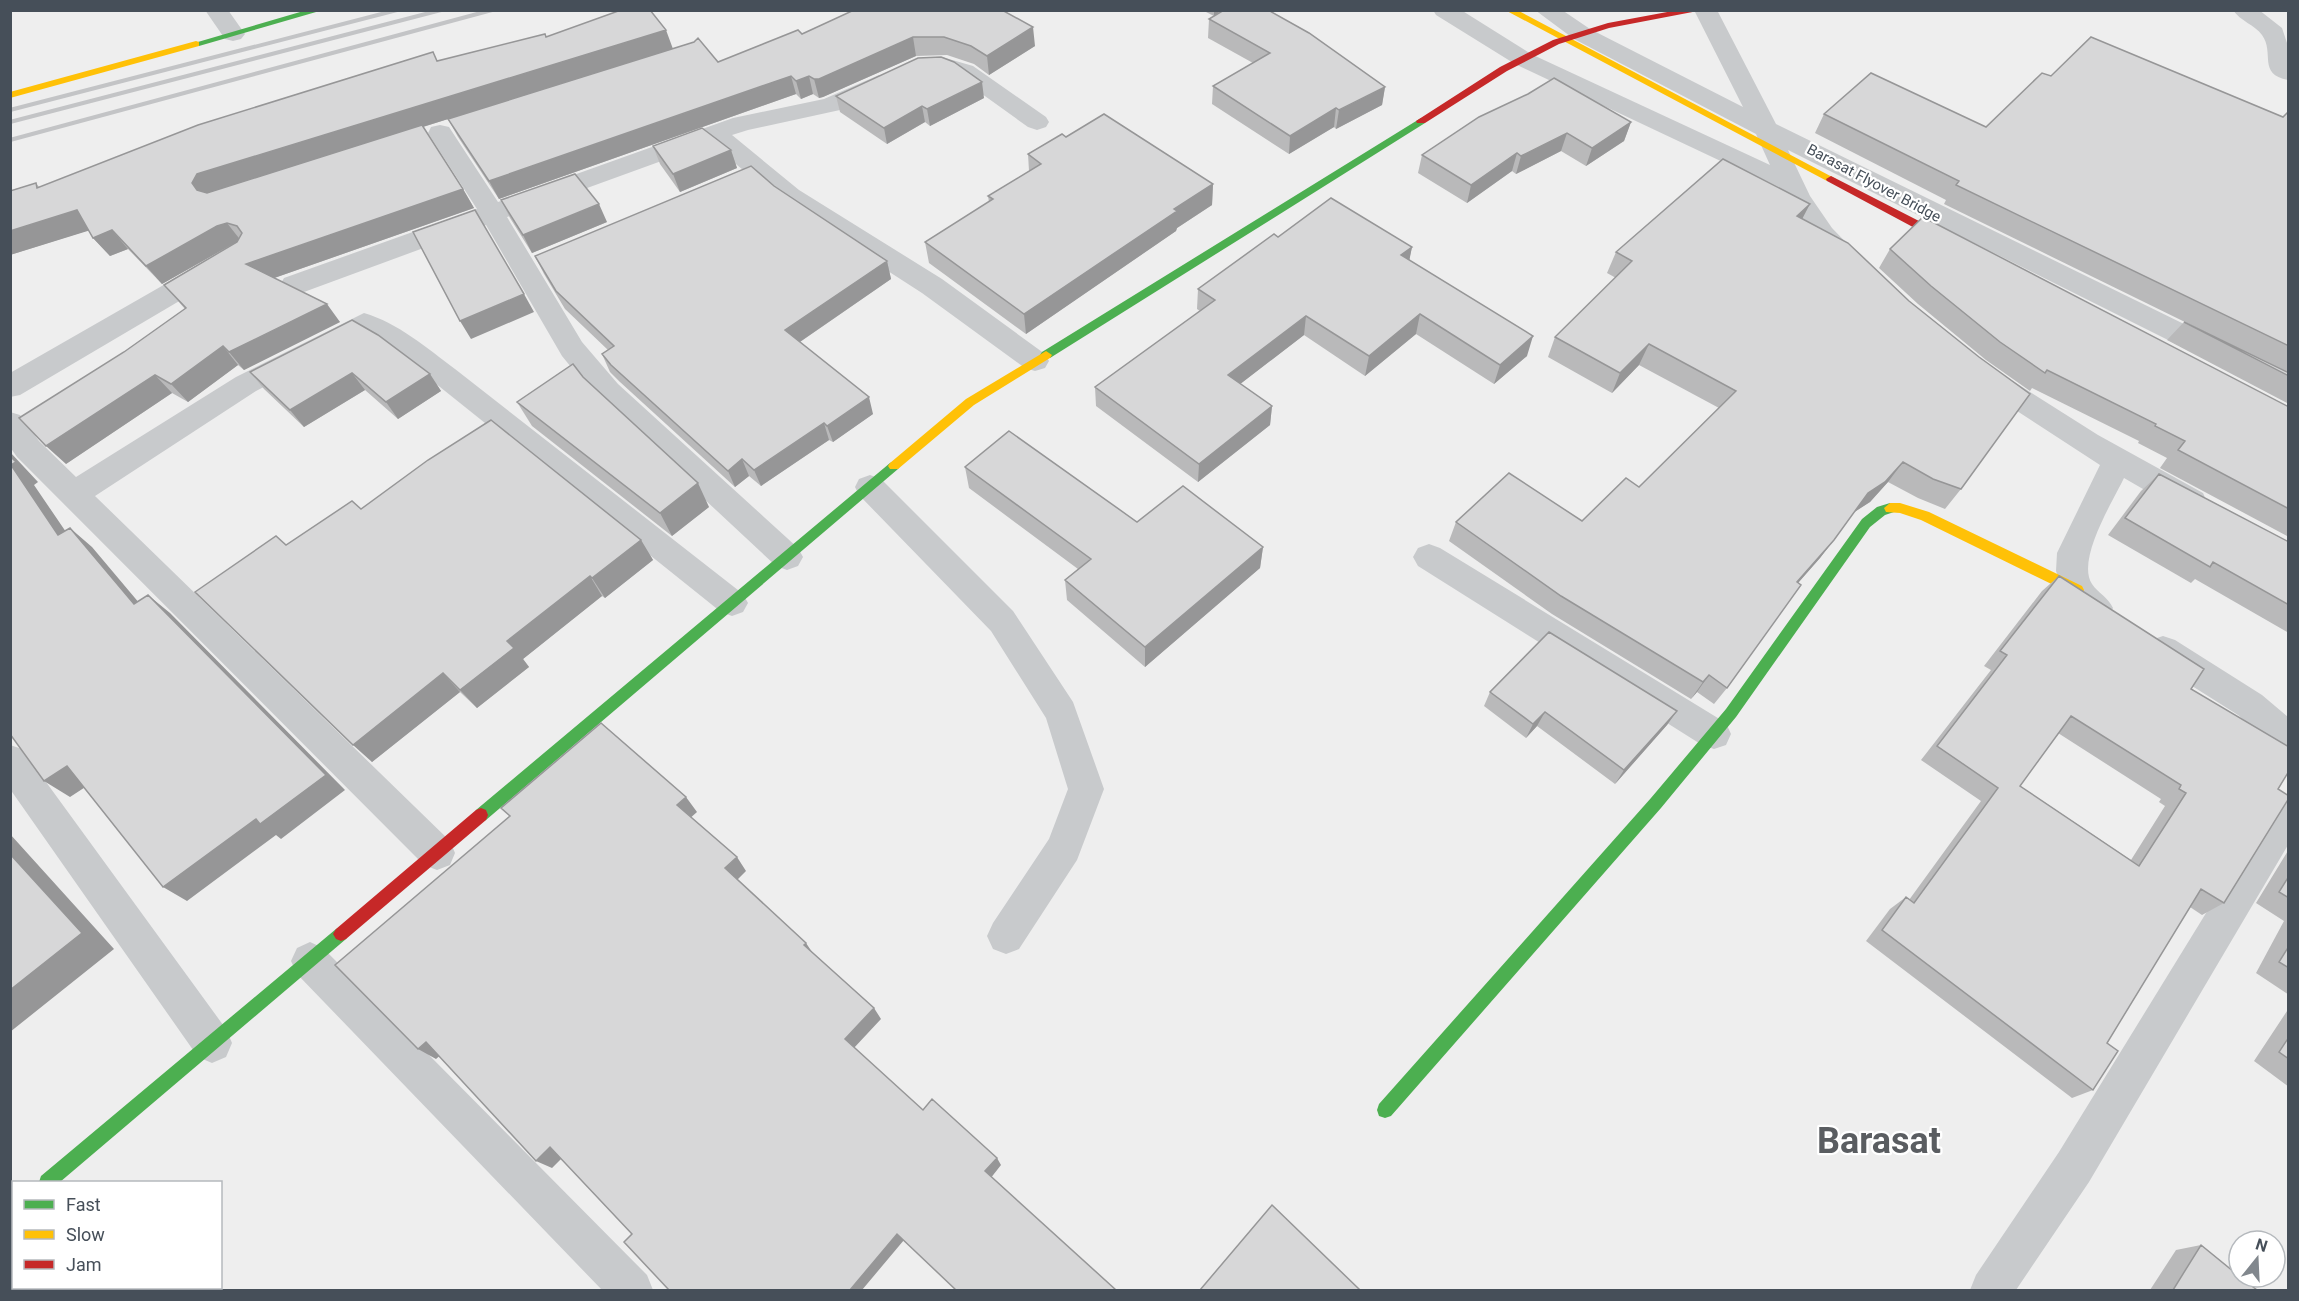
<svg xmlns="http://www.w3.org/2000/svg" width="2299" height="1301" font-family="Roboto,sans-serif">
  <rect width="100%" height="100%" fill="#eee"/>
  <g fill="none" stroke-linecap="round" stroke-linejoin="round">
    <path fill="#c8cacc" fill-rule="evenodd" d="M205,10H228L245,34L241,39L233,41L225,39Z
      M1433,10H1461L1531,54L1770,165L1756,134L1574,39L1535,10H1562L1590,29L1743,107L1694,10H1717L1776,124L2288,375V397L2278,395L1788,150L1810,196L1832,228L1861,258L1857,264L1848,267L1839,264L1814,240L1782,190L1515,64L1436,15Z
      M2233,10H2259L2282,28L2288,46V80C2257,74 2275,53 2262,35C2255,25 2240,21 2233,10Z
      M942,57L973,66L1046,117L1049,122L1046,127L1037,130L1028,127L957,76L934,69L930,64L934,59Z
      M879,75L887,77L891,82L887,87L840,110L748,130L732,135L799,190L942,279L1045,354L1049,361L1045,368L1035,371L1025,368L922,293L781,202L711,143L507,217L582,342L618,384L798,548L803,557L798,566L787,570L776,566L598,400L562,356L486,225L304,292L294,294L284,292L280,285L284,278L477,209L428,133L431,127L440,125L449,127L498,202L733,118L824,99Z
      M211,261L220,263L224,270L220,277L20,395L10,397V373L202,263Z
      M364,313C398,323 427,348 455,369L743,594L748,603L743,612L732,616L721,612L435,383L391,351L364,335L256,391L95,496L450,841L455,853L450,865L437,870L424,865L17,457L10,447V412L20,415L39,441L76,477L236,377Z
      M1987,367L1997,371L2098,435L2203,493L2207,502L2203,511L2192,514L2181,511L2124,478C2113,501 2076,560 2092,584C2098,593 2108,597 2113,608L2108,617L2097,621L2086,617L2066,599L2056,571L2057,553L2100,465L1977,385L1973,378L1977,371Z
      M870,475L881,479L1013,611L1073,702L1104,789L1077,860L1019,949L1006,954L993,949L987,936L993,923L1049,839L1068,789L1046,718L991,631L859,495L855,487L859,479Z
      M1429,544L1440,548L1726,723L1731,734L1726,745L1714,749L1702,745L1418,566L1413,557L1418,548Z
      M2163,636L2175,640L2262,695L2288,717V752L2276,748L2238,715L2151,660L2147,650L2151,640Z
      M10,745L22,749L226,1029L232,1043L226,1057L212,1063L198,1057L10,789Z
      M2288,797V845L2089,1182L2016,1290H1970L1976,1275L2059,1152L2275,801Z
      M310,942L323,948L647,1275L653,1290H602L297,974L291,961L297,948Z"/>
    <path fill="#4caf50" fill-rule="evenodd" d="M307,10H323L199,46L191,44Z
      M1421,118L1425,119V123L1050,358H1042L1040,355L1042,352Z
      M894,461L900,466L898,469L486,820L481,822L476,820L474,815L476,810L890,463Z
      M1890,503L1896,508L1894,512L1885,515L1870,527L1736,717L1661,808L1391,1116L1385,1118L1379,1116L1377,1110L1379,1104L1651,798L1726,709L1862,519L1877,507Z
      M341,927L346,929L349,934L346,939L60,1182H39L41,1176L336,929Z
      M14,1203V1221L10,1222V1204Z"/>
    <path fill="#ffc107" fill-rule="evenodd" d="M1505,10H1517L1836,179L1835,181H1827Z
      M196,41L199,42V46L10,98V92Z
      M1046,351L1052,355L1050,358L974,405L898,469H890L888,466L890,463L966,399Z
      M1890,503H1900L1929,512L2082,586L2084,590L2082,594H2072L1921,520L1900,513L1886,512L1884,508Z"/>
    <path fill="#c62828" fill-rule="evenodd" d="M1678,10H1703L1609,28L1559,44L1507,71L1425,123H1417L1416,121L1500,67L1553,40L1608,23Z
      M1831,176L1960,242L1961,245L1956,249L1952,248L1827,181L1826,179Z
      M481,808L486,810L488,815L486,820L346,939L341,941L336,939L333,934L336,929L476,810Z"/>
    <path stroke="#c3c4c6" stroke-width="4" d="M10,110L397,10
      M10,122L441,10
      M10,140L492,10"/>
  </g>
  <path fill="#b9b9ba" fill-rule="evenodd" d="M854,10L1035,46L989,75L974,64L947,55L916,56L823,97L819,98L813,94L801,99L796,94L499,199L458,137L448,119L423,127L463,189L474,208L274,278L340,322L244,370L238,365L188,402L172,393L66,464L124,352L185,309L164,285L231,245L162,284L128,249L110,256L93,238L89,230L10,255V191L36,183L39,187L437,61L546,37L673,48L718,62L802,34Z
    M1202,10H1222L1214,16Z
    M1209,19L1385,87L1382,105L1336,129L1334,127L1289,154L1212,104L1213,86L1253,63L1208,38Z
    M2051,76L2283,117L2289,111V373L1944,204L1946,200L1815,133L1824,114L1986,127Z
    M836,96L984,98L930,126L925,122L887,144L840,112Z
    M1631,122L1624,141L1586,166L1561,151L1516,174L1512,171L1467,203L1418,173L1422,155Z
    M1066,137L1213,184L1212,205L1177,228L1176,231L1026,334L929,263L925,242L989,202L988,196L1029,171L1028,154Z
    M653,146L731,150L737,168L680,192L660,164Z
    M774,186L887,261L891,279L800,342L873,414L833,442L829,440L761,486L749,476L735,487L620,382L610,372L602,354L608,350L565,309L544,274L535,256Z
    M501,200L607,222L532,253L510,218Z
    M1802,219L1961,489L1945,509L1918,498L1888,482L1870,502L1854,512L1820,558L1798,583L1727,688L1714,704L1697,692L1691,699L1552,614L1449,541L1456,522L1582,521L1639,487L1719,408L1639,365L1612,393L1548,357L1555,337L1616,278L1607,273L1616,252Z
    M1278,237L1412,247L1409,260L1527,356L1494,384L1416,334L1365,376L1304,335L1240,384L1272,406L1270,425L1198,482L1096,406L1095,387L1200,311L1197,309L1198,289Z
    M1890,249L2289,407V537L2160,468L2167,458L2138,443L2139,441L2032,388L2030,391L1986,360L1918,304L1879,268Z
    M2184,322L2289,373V404L2167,340Z
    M250,372L430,374L441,391L398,419L365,390L304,427L264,389Z
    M517,402L709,507L672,536L532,426Z
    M965,467L1137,522L1263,547L1260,568L1145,667L1067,600L1065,580L1078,569L969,488Z
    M2159,474L2289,542V633L2195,579L2191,583L2108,535L2141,491Z
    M361,509L641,540L653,560L605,598L602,596L523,659L529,667L477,708L460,692L372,762L286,545Z
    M2059,576L2191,689L2278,789L2224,903L2202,915L2190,907L2107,1043L2093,1090L2072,1098L1866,941L1890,909L1906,897L1909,900L1981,801L1921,760L1991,670L1984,666L2042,591ZM2058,733L2161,799L2159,802L2165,806L2131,860L2020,786Z
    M1490,692L1677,711L1667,725L1615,784L1537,726L1526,738L1484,706Z
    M2289,849V995L2256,973L2284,921L2256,903Z
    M2289,1008V1087L2254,1061Z
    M2201,1245L2257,1290H2150L2176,1250Z"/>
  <path fill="#969697" d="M1214,10H1222L1214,16Z
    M1033,27L1035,46L989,75L987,56Z
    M666,30L673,49L211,193L206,202L192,183L197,174Z
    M913,37L916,56L823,97L819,98L814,79Z
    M791,76L796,94L499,199L489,181Z
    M809,76L813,94L801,99L796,81Z
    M982,82L984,98L930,126L927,109Z
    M1385,87L1382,105L1336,129L1339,110Z
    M922,106L925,122L887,144L884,128Z
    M1336,108L1334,127L1289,154L1290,136Z
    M1631,122L1624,141L1586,166L1592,148Z
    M1567,133L1561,151L1516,174L1521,156Z
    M731,150L737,168L680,192L673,174Z
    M1517,153L1512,171L1467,203L1471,185Z
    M1213,184L1212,205L1177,228L1176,231L1026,334L1024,314L1174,209Z
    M463,189L474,208L260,283L246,264Z
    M599,204L607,222L532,253L523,235Z
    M1810,204L1799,225L1797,216Z
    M77,210L94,229L10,255V231Z
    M227,223L242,242L231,245L162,284L146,266L217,226Z
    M112,230L128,249L110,256L93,238Z
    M1412,247L1408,267L1401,255Z
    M887,261L891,279L791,348L785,330Z
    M524,294L534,312L471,339L460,321Z
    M327,304L340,322L244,370L229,352Z
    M1420,314L1416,334L1365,376L1369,356Z
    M1306,316L1304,335L1226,395L1228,375Z
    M1533,336L1527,356L1494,384L1500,365Z
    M1649,344L1639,365L1612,393L1620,373Z
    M223,346L238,365L188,402L171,384Z
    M352,373L365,390L304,427L290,410Z
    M430,374L441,391L398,419L386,402Z
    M155,375L172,393L66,464L46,446Z
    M869,397L873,414L833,442L827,426Z
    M1272,406L1270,425L1198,482L1199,464Z
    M824,423L829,440L761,486L754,470Z
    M10,452L38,482L34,485L81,554L58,535L11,465Z
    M742,459L749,476L735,487L728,471Z
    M1903,462L1888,482L1870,502L1853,513L1868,493Z
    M698,483L709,507L672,536L660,513Z
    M70,528L92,547L156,623L134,604Z
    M641,540L653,560L605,598L592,578Z
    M1834,540L1820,558L1783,600L1797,582Z
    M1263,547L1260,568L1145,667V647Z
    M590,576L602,596L523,659L529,667L477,708L460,690L507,641Z
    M148,595L170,613L345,790L281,839L276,835L187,901L163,887Z
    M443,673L460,692L372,762L353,745Z
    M1709,675L1697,692L1691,699L1703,682Z
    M1677,711L1667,725L1615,784L1624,770Z
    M1545,712L1537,726L1526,738L1533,724Z
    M67,766L93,782L70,797L44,781Z
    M686,797L697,812L688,820L677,805Z
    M10,834L114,949L10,1032Z
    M737,857L746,871L735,882L725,868Z
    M806,943L814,955L804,945Z
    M874,1008L881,1019L853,1049L845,1039Z
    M426,1042L444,1052L436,1059L418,1049Z
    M550,1147L565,1155L552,1168L536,1161Z
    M997,1158L1001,1165L990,1179L985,1171Z
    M897,1234L904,1240L862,1290H850Z"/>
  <path fill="#d7d7d8" stroke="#969697" stroke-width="1.5" fill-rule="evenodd" d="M621,10H650L666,30L197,174L192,183L197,190L207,193L422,125L463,189L246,264L327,304L229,352L223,346L171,384L155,375L46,446L19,418L124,352L186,308L164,285L237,242L242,233L237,226L227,223L217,226L146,266L112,230L93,238L77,210L10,231V191L36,183L37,188L198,125L433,52L437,61L545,34L546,37Z
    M854,10H1002L1033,27L987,56L971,46L944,37H913L819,79H814L809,76L796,81L791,76L489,181L448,119L694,42L698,38L718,62L798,30L802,34Z
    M1224,10H1268L1309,33L1385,87L1339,110L1336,108L1290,136L1213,86L1270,53L1209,19Z
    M2091,37L2283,117L2289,111V346L1956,185L1959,181L1824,114L1871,73L1986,127L2042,73L2051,76Z
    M941,57L954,62L982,82L927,109L922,106L884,128L836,96L918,58Z
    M1554,78L1631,122L1592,148L1567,133L1521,156L1517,153L1471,185L1422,155L1479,117L1528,94Z
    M1104,114L1213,184L1174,209L1177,211L1024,314L925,242L993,199L988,196L1041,164L1028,154L1062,134L1066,137Z
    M702,128L731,150L673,174L653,146Z
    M1723,159L1810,204L1797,216L1848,243L1909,301L1979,357L2030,394L1961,489L1933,479L1903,462L1885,482L1868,493L1834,540L1797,582L1801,585L1727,688L1709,675L1703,682L1561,596L1456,522L1509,473L1582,521L1626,478L1639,487L1736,391L1649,344L1620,373L1555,337L1632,261L1616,252Z
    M751,166L774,186L887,261L785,330L869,397L827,426L824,423L754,470L742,459L728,471L611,365L602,354L614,346L556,291L535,256Z
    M575,174L599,204L523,235L501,200Z
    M1331,198L1412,247L1401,255L1533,336L1500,365L1420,314L1369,356L1306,316L1228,375L1272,406L1199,464L1095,387L1215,300L1198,289L1274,234L1278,237Z
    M475,210L524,294L460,321L413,232Z
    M1923,217L2289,407V509L2178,450L2185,441L2155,426L2156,424L2047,370L2045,373L2000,342L1931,286L1890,249Z
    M352,320L378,335L430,374L386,402L352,373L290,410L250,372Z
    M2184,322L2289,373V376Z
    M573,364L583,377L698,483L660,513L517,402Z
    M491,420L641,540L592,578L590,576L507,641L514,648L460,690L443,673L353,745L195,592L276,536L286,545L352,501L361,509L428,460Z
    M1009,431L1137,522L1183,486L1263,547L1145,647L1065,580L1091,559L965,467Z
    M10,456L16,462L11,465L58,535L70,528L134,604L148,595L326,775L260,824L256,819L163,887L67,766L44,781L10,734Z
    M2159,474L2289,542V605L2213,562L2210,567L2125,518Z
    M2059,576L2204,669L2191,689L2289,747V771L2278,789L2289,796V798L2224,903L2201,889L2107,1043L2118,1051L2093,1090L1882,930L1906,897L1914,903L1998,788L1937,746L2007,655L2000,651ZM2071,716L2181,785L2179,789L2186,793L2139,866L2020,786Z
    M1549,632L1677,711L1624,770L1545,712L1533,724L1490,692Z
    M601,723L686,797L677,805L737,857L725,868L806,943L804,945L874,1008L845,1039L923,1110L932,1099L997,1158L985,1171L1116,1290H956L897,1234L850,1290H669L624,1242L632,1234L550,1147L536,1161L426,1042L418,1049L335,965L510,816L501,808Z
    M10,854L82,933L10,990Z
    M2289,876V898L2279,892Z
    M2289,946V968L2279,962Z
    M2289,1037V1059L2279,1052Z
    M1272,1205L1360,1290H1200Z
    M2201,1245L2239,1276V1277H2240L2257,1290H2173Z"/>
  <g text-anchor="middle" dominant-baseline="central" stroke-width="4.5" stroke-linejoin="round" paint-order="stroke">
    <g font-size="15" fill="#464f59" stroke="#fff">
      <text transform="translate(1874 183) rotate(28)">Barasat Flyover Bridge</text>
    </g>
    <g font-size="36" font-weight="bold" fill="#5a5d61" stroke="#fff">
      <text x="1879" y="1141">Barasat</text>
    </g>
  </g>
  <rect width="2299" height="1301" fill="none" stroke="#464f59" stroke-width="24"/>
  <rect x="12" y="1181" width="210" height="108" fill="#ffffff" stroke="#b5b9bd" stroke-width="1.5"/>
  <rect x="24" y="1200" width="30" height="9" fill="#4caf50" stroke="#b5b9bd" stroke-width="1.5"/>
  <text x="66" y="1211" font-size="18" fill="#464f59">Fast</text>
  <rect x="24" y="1230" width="30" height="9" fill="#ffc107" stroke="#b5b9bd" stroke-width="1.5"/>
  <text x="66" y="1241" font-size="18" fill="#464f59">Slow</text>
  <rect x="24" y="1260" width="30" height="9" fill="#c62828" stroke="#b5b9bd" stroke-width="1.5"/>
  <text x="66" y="1271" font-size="18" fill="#464f59">Jam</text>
  <g transform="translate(2257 1259) rotate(18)"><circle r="28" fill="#ffffff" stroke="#b5b9bd" stroke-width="1.5"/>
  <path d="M0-4.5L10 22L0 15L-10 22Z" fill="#81878d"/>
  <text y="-9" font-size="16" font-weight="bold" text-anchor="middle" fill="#464f59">N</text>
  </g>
</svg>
